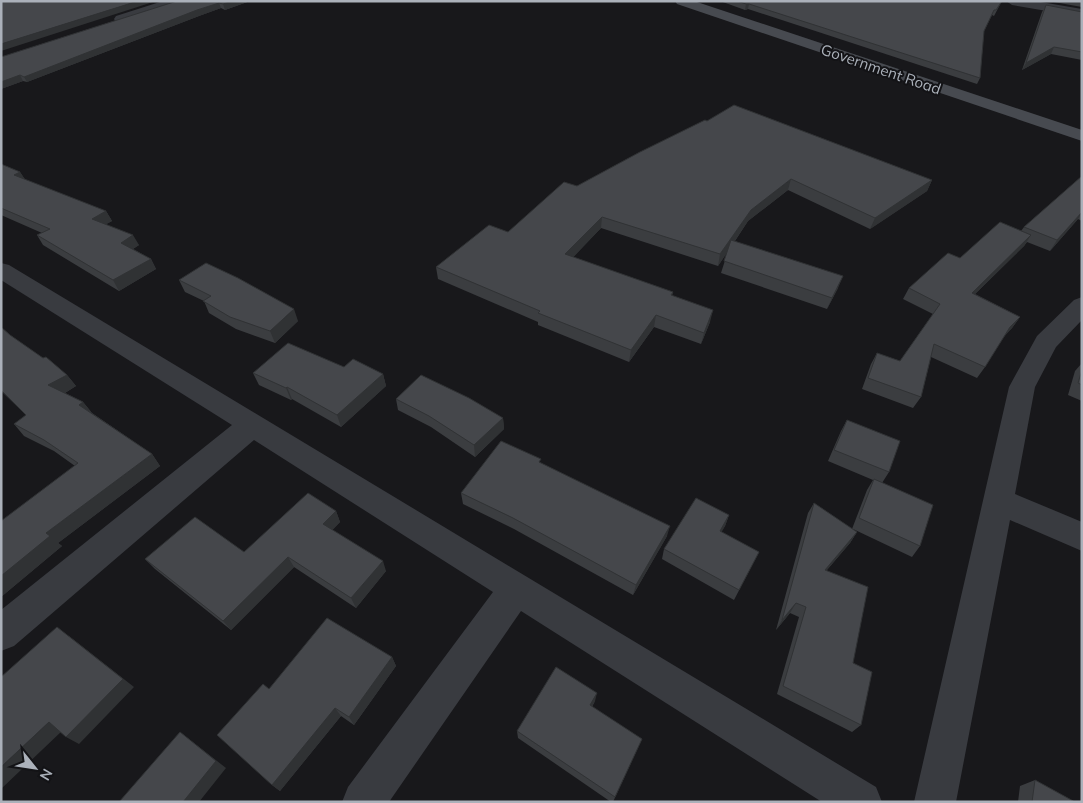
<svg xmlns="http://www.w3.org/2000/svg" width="1083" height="803" font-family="Mulish,sans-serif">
  <rect width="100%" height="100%" fill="#18181b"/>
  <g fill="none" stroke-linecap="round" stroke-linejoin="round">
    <path fill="#393b40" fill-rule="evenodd" d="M163,1H182L180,4L126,22H116L114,19L116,16Z
      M1006,1H1035L1082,9V17L1012,5Z
      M1,263L9,265L876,787L882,802H822L521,611L389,802H342L348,787L493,592L254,440L14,646L1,651V610L232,425L1,280Z
      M1082,297V320L1056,347L1035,387L1015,494L1082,522V551L1010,520L956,802H914L1009,387L1037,336L1074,300Z"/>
    <path fill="#474a50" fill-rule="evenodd" d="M675,1H694L1082,130V141L677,4Z"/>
  </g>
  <path fill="#3b3d40" d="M177,1H250L225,10L221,8L199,16L27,82L23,81L1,89V57Z
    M720,1H1002L994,16L992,15L984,31L980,78L977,84L748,9L745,10Z
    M1048,1H1082V7Z
    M1046,5L1082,12V60L1051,54L1022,70L1042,12Z
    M640,152L932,180L927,191L870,229L788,190L748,221L735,241L838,288L827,309L721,273L728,251L718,266L601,228L573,257L673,292L672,296L710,322L701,344L654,327L629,362L538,325V322L438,279L436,267L508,232L577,186Z
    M1,164L20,172L25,180L106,211L112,221L106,224L139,245L133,249L151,259L156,269L119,291L43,245L37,235L42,233L1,215Z
    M1082,176V221L1078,219L1050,251L1027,242L1024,246L975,294L1020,317L1012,328L1004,336L985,367L977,378L931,357L921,397L913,408L862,389L871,364L877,353L900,361L933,314L903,299L909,288L1021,231L1024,227Z
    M179,280L298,321L275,343L236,329L209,313L204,301L185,292Z
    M1,327L10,335L67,375L76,386L65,393L83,402L92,413L152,454L160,466L58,543L62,546L1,597L75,466L54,451L24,436L14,424L26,415L1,391Z
    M1082,363V401L1068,395L1075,371Z
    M344,367L383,374L386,386L341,427L292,399L291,400L259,385L253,373Z
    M396,399L503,418L504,429L475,457L431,427L398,410Z
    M847,420L889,472L882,483L920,546L912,557L853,529L857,532L850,543L827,570L853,663L861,725L852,732L777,694L799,617L790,613L776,630L808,513L814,503L852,529L867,490L873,480L828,461L841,431Z
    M541,464L667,536L633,595L514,529L463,504L461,493Z
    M336,511L340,522L332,530L386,571L356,608L294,567L231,630L155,569L145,559L244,552Z
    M729,515L725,526L721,532L759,552L734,600L662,559L664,549Z
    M392,657L396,666L354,725L341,716L280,791L272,785L269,689Z
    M595,701L592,707L642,739L613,802H611L518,738L517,731Z
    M1035,780L1075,802H1018L1020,786Z"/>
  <path fill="#303234" d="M138,1H156L1,51V44Z
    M233,1H250L225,10L223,4Z
    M219,3L221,8L199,16L27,82L24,77L197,10Z
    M746,4H749L748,9L745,10Z
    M1054,47L1051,54L1022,70L1026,63Z
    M20,75L23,81L1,89V82Z
    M20,172L27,182L14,175Z
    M791,179L788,190L748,221L718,266L720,254L751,210Z
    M932,180L927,191L870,229L875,218Z
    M106,211L112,221L98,229L92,219Z
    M1082,212L1078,219L1050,251L1057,240Z
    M602,217L601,228L565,266V254Z
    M133,235L139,245L126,253L121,243Z
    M1031,235L1024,246L965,304L972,293Z
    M151,259L156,269L119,291L113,280Z
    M843,276L838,288L827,309L832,298Z
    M294,309L298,321L275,343L270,331Z
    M713,310L710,322L701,344L704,333Z
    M656,315L654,327L629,362L631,350Z
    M1020,317L1012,328L1002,339L1010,327Z
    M383,374L386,386L341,427L337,415Z
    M67,375L76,386L58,397L48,385Z
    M287,387L292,399L291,400L286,388Z
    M83,402L92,413L79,405Z
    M503,418L504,429L475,457L474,445Z
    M152,454L160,466L58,543L62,546L1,597V576L46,533Z
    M336,511L340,522L328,535L323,524Z
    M729,515L725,526L716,542L720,531Z
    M670,526L667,536L633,595L636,585Z
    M857,532L850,543L818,580L825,570Z
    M288,557L294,567L231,630L223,621Z
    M383,561L386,571L356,608L351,598Z
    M796,603L790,613L776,630L782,620Z
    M69,636L134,687L79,744L66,737Z
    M392,657L396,666L354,725L349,717Z
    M597,693L595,701L588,713L590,705Z
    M335,708L341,716L280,791L272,785Z
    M49,722L63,730L1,789V767Z
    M180,732L226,768L199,802H183Z"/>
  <path fill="#45474b" stroke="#303234" d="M2,1H138L1,44V2Z
    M177,1H233L223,4L219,3L197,10L24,77L20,75L1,82V57Z
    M737,1H1002L996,10H994L984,31L980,78L749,4H746Z
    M1046,5L1082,12V52L1054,47L1026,63Z
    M734,105L932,180L875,218L791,179L751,210L720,254L602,217L565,254L673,292L671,295L713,310L704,333L656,315L631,350L538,313L540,311L436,267L489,225L508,232L564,182L577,186L640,152L705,120L707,121Z
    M1,164L20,172L14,175L106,211L92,219L133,235L121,243L151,259L113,280L37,235L50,229L1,208Z
    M1082,176V212L1057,240L1024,227Z
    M1000,222L1031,235L972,293L1020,317L1010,327L985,367L934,344L921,397L868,378L877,353L900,361L940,304L909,288L948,253L960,258Z
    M731,240L843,276L832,298L724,261Z
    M206,263L238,278L294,309L270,331L230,317L203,301L211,296L179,280Z
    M1,327L10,335L43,358L46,357L67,375L48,385L83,402L79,405L152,454L46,533L50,536L1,576V521L78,463L44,440L14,424L26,415L1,390Z
    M288,343L344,367L353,359L383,374L337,415L287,387L286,388L253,373Z
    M1082,370V385L1078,383Z
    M421,375L469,398L503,418L474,445L429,416L396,399Z
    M847,420L900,441L889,472L834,450Z
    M501,441L541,459L539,462L670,526L636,585L513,518L461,493Z
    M874,479L933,505L920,546L859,518Z
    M308,493L336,511L323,524L383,561L351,598L288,557L223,621L145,559L195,517L244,552Z
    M696,498L729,515L720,531L759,552L739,590L664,549Z
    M814,503L857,532L825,570L868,587L853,663L872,672L861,725L783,686L806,607L796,603L782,620Z
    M327,618L392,657L349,717L335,708L272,785L217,735L263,684L269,689Z
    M57,627L123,679L66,737L49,722L1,767V677Z
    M556,667L597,693L590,705L642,739L615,797L517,731Z
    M180,732L216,761L183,802H119Z
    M1035,780L1075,802H1032Z"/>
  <g text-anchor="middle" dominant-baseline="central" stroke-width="4" stroke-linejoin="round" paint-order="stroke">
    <g font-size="15" fill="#abb1ba" stroke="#131316">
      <text transform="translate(881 69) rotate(19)">Government Road</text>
    </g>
  </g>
  <rect width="1083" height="803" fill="none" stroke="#abb1ba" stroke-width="5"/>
  <g transform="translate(35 768) rotate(120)" stroke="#131316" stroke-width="4" paint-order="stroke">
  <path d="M0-4L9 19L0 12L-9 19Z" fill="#abb1ba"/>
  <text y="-8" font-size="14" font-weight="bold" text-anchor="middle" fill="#abb1ba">N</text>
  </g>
</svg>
